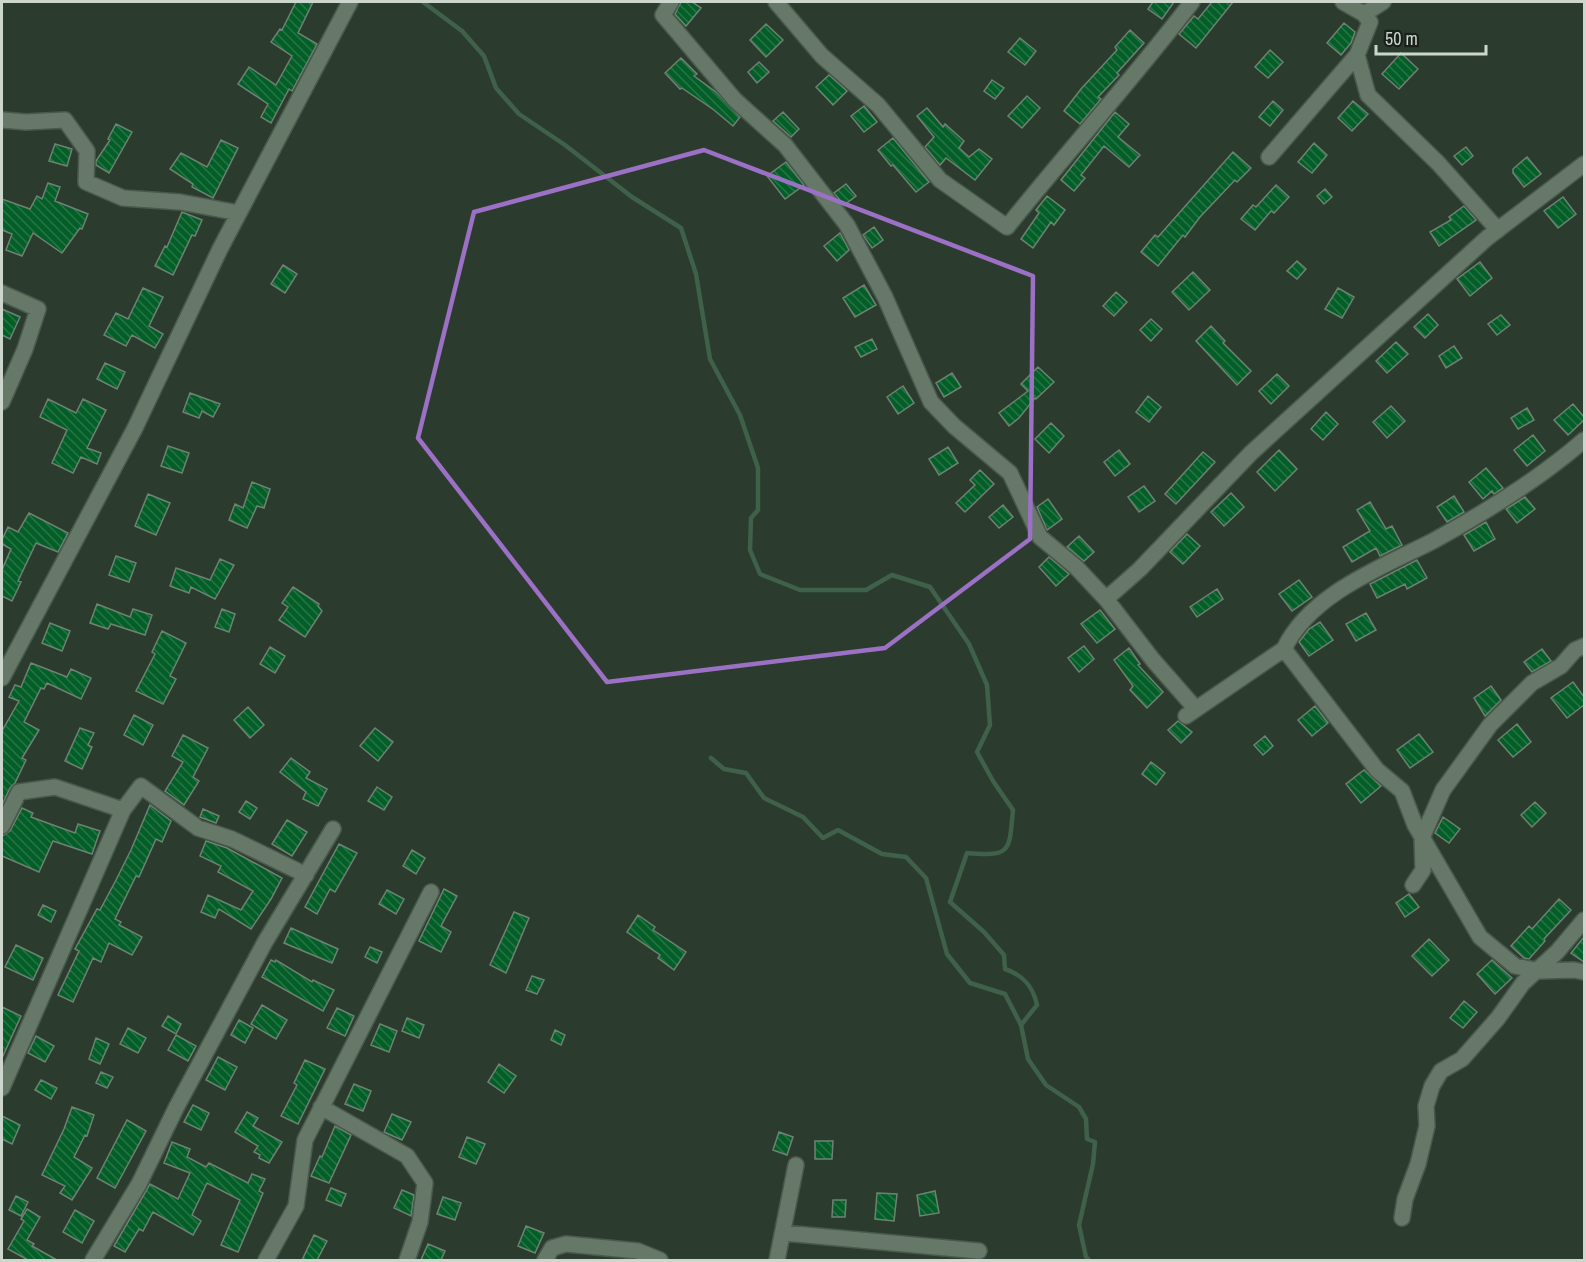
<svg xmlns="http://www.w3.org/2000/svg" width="1586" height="1262" font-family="'Archivo Narrow',sans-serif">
  <defs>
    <pattern id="building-back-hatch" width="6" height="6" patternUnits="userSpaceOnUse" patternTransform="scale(1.5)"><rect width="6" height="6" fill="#035e28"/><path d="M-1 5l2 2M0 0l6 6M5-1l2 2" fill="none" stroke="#277446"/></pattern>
  </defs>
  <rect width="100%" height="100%" fill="#2b3c2e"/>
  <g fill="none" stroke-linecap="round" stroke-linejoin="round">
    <path stroke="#3f6049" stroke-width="4.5" d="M423,2L462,31L484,56L496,88L519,114L565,145L632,197L681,228L696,274L710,359L740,415L758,468V510L751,518L750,550L760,574L800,590H866L892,575L930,587L969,644L987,685L990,725L977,752L993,781L1013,810C1009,851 1012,857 967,853L950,902L984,932L1004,955L1005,969C1023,975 1033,986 1037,1005L1021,1025L1028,1059L1046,1085L1079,1107L1086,1119L1087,1139L1095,1142L1093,1164L1079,1225L1086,1257L1089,1260
      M711,758L724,769L746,773L764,798L803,817L823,838L838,830L882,854L906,857L926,878L947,954L970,983L1005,994L1021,1025"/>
  </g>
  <path fill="url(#building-back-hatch)" stroke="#6f8272" stroke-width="1.5" d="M296,2H313L298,33L317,44L292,91L289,89L271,123L261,117L268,104L238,84L249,67L276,85L292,56L271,42L280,29L282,30Z
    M681,2H692L701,8L686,26L675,14Z
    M1153,2H1174L1162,19L1148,9Z
    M1212,2H1233L1196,48L1179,34L1194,16L1198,19Z
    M1344,23L1355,32L1351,43L1341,55L1327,43Z
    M766,24L783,40L766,57L750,40Z
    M1130,30L1144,43L1117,73L1119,75L1098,97L1101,99L1080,124L1064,111L1081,89L1117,50L1115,47Z
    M1020,38L1036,51L1025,65L1008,52Z
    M1270,50L1283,62L1268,78L1255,67Z
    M1401,53L1418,69L1399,89L1382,74Z
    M681,58L697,74L694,76L716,92L740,117L733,126L714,110L682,88L680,89L665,73Z
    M759,62L769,72L757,83L748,72Z
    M829,75L847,91L833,105L816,87Z
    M992,80L1004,88L995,99L984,91Z
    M1027,96L1040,108L1022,128L1008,116Z
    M1273,101L1283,110L1270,126L1259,117Z
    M1353,101L1368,114L1352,131L1338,118Z
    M864,106L877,122L864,132L851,116Z
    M927,108L943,127L945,124L964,141L959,148L969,157L979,149L992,159L975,180L946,158L940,165L925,147L934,137L917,116Z
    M783,112L799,129L791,137L773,121Z
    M1115,112L1129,124L1118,137L1140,155L1129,167L1104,146L1081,175L1085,178L1074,191L1061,180Z
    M116,124L132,132L109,173L96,165V161L110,140L108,139Z
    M893,138L929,182L916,192L893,165L891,166L878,150Z
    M221,140L238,148L213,198L192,187L193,184L170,169L181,153L207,167Z
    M1314,143L1327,155L1312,173L1298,162Z
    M55,144L72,149L67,166L49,161Z
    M1466,147L1473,156L1462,165L1454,156Z
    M1233,152L1251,168L1237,182L1235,180L1200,217L1185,237L1183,235L1158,266L1141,252L1155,235L1158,237Z
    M1527,157L1541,174L1524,187L1513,173V169Z
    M786,162L804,185L785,199L767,176Z
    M48,183L60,187L55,201L88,214L82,229L80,228L62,253L33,233L22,256L6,250L12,234L2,230V199L30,209L37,196L42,199Z
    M846,184L856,196L844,205L834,193Z
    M1276,185L1289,197L1274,213L1271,211L1255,230L1241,219L1253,205L1256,207Z
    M1325,189L1332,197L1324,204L1317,196Z
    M1047,196L1065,210L1054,225L1051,222L1033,248L1021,239L1039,213L1036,210Z
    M1563,197L1576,214L1558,228L1544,211Z
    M1464,206L1476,220L1439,246L1430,232L1451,220L1449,217Z
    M182,212L202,220L195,236L192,235L173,275L155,266L165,246L167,247Z
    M874,227L883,240L872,248L863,235Z
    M840,233L849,250L837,261L824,246Z
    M1297,261L1306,269L1297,279L1287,271Z
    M1480,262L1492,278L1470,296L1457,279Z
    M283,265L297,274L285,293L271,284Z
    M1193,272L1210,290L1189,310L1172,292Z
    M864,285L876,305L855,317L843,298Z
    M143,288L163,297L149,326L163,334L155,348L132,335L126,346L104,335L116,313L128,319Z
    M1338,288L1354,297L1342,318L1325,309Z
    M1116,292L1127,302L1114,316L1103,306Z
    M2,309L20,317L10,339L2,335Z
    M1428,314L1438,325L1425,338L1414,327Z
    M1501,315L1510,325L1497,335L1488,324Z
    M1151,319L1162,329L1151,341L1140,330Z
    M1211,326L1225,341L1223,343L1251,371L1237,385L1196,341Z
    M872,339L877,349L861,357L855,347Z
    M1396,342L1408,354L1387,373L1376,361Z
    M1454,346L1462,358L1446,368L1439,356Z
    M105,363L125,372L117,389L97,379Z
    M1038,367L1054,382L1036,399L1035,398L1019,418L1009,426L999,413L1028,391L1021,384Z
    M952,373L961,387L944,397L936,383Z
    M1277,374L1289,386L1271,404L1259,391Z
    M903,386L914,403L898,414L887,397Z
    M190,393L220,404L213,417L202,411L199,418L183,412Z
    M1148,396L1161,407L1149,422L1136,412Z
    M48,399L76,413L83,399L106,410L87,448L101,453L97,464L81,457L73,473L52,463L67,430L40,417Z
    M1573,404L1584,417V420L1568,435L1554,420Z
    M1391,406L1405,421L1387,438L1373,422Z
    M1527,408L1534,420L1518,429L1511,418Z
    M1326,412L1338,424L1323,440L1311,429Z
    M1051,423L1064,436L1049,453L1035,439Z
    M1533,435L1545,451L1527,466L1514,450Z
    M168,446L189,453L182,473L161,466Z
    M948,447L958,463L939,475L929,459Z
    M1119,450L1130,464L1115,476L1104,462Z
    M1279,450L1297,469L1275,491L1257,472Z
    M1203,452L1215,462L1176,504L1165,494Z
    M1486,468L1503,488L1494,494L1492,491L1483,499L1469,482Z
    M980,470L994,484L965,512L956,503L975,485L970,480Z
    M252,482L270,489L264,508L257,506L247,528L229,520L235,504L243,508Z
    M1144,486L1155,501L1139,512L1128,497Z
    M1231,493L1244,507L1224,526L1211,512Z
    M148,494L170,503L156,535L135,526Z
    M1454,496L1464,512L1447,522L1437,507Z
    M1525,497L1535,509L1517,523L1506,509Z
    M1048,499L1062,519L1047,530L1037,507Z
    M1370,502L1386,529L1392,526L1402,545L1380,556L1376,548L1352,562L1343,547L1370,531L1357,510Z
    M1003,505L1013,517L999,528L989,517Z
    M29,513L68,533L58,552L36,543L18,581L21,582L12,601L2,596V570L11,549L2,544V540L8,527L18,532Z
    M1486,522L1495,539L1474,551L1464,535Z
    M1187,534L1200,546L1183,564L1170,552Z
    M1079,536L1094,552L1084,561L1067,547Z
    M116,556L136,563L129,582L109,575Z
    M1049,557L1069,574L1056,586L1039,567Z
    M220,559L234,565L215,599L191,587L189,593L170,586L176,568L210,580Z
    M1417,560L1427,578L1407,589L1405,584L1377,598L1370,584Z
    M1299,580L1312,597L1292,611L1279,594Z
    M293,587L319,604L318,606L322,611L305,637L279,620L288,607L282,603Z
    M1217,589L1223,599L1197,617L1190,607Z
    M97,604L130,617L133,609L152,615L145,635L111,624L108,629L90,623Z
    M222,609L235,614L229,632L215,627Z
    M1100,610L1115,629L1097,643L1081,624Z
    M1366,613L1376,630L1356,641L1346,624Z
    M1320,622L1333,640L1309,656L1299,642L1309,629Z
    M50,623L70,631L62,651L42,643Z
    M162,631L186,643L170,676L176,679L163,704L136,691L155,654L152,652Z
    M1084,646L1094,659L1079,672L1068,658Z
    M270,647L285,656L275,673L260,664Z
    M1129,648L1140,664L1138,665L1163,692L1147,708L1130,690L1133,686L1114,660Z
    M1542,649L1551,661L1532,672L1524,662Z
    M31,663L67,677L71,669L91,678L81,699L47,683L44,689L41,688L24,722L39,730L22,758L26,760L15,783L10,788L2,805V731L19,701L9,697L15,685L21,687Z
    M1573,682L1584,697V705L1567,718L1551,698Z
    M1491,686L1501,700L1485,716L1474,698Z
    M1315,706L1328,723L1312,736L1298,720Z
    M248,707L264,725L250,738L234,720Z
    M134,715L153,725L143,745L124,735Z
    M1178,721L1192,732L1181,743L1168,730Z
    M1517,724L1531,742L1513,757L1498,740Z
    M80,728L94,733L88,745L92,747L82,769L65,761Z
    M375,728L393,742L378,761L360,746Z
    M1419,734L1433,752L1410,768L1397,750Z
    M183,735L208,748L193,777L199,781L184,805L165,791L183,762L172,756Z
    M1265,736L1273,746L1263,755L1254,745Z
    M291,758L310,772L306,778L327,789L318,806L303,799L306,792L280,772Z
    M1151,762L1165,773L1156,785L1142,774Z
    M1364,770L1381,786L1361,803L1346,784Z
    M377,787L392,797L384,810L368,801Z
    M246,801L257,808L250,819L239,812Z
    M1535,802L1546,813L1532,827L1521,815Z
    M150,805L171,821L162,842L156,839L139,877L136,876L115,919L121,922L119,925L142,937L132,955L109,943L101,962L93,958L73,1002L58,995L79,951L75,949L97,909L100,910L116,880L131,850Z
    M22,808L33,813L31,817L75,833L78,824L100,831L92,854L53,841L39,872L2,856V836L10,831Z
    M203,809L219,816L216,823L200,817Z
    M1443,817L1460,829L1449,843L1435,833Z
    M287,820L307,832L292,856L272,844Z
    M206,841L227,848L282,878L271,899L251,929L219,909L215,918L201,912L208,895L241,910L253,891L218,872L221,866L200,856Z
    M339,844L357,853L335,892L330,889L317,914L305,907Z
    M412,850L425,858L416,874L403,866Z
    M444,889L457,896L441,926L451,932L441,952L419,941Z
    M387,890L404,899L396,914L379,904Z
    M1409,894L1419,907L1405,917L1396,903Z
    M1559,899L1571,910L1544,939L1545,941L1529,959L1524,958L1511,946L1529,926L1532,929Z
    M43,905L56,911L51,922L38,915Z
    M514,912L529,918L506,973L490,965Z
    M638,915L655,927L653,930L686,952L674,970L658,958L660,955L627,932Z
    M291,928L338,949L332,963L284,943Z
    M1584,937V962L1571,953Z
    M1429,939L1449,960L1432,976L1412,956Z
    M16,945L43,958L33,980L5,967Z
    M370,947L382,952L377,963L365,957Z
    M271,960L275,962L276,960L312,982L313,980L334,990L323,1011L262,977Z
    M1492,960L1512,978L1495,994L1477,974Z
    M532,976L544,980L537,994L526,990Z
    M1464,1001L1477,1012L1463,1028L1450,1018Z
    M262,1005L287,1020L276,1039L251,1024Z
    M2,1007L21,1016L2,1058Z
    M337,1008L354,1016L345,1036L327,1028Z
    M168,1016L181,1024L176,1034L162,1026Z
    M407,1018L424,1025L419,1038L402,1031Z
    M239,1020L253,1028L245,1043L231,1035Z
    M380,1024L397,1031L389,1052L371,1045Z
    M128,1028L146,1038L138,1053L120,1044Z
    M555,1030L565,1035L561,1045L551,1040Z
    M176,1035L196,1046L188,1061L168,1050Z
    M36,1036L54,1046L45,1062L28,1053Z
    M96,1038L109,1044L100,1064L89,1059Z
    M218,1057L237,1067L225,1090L206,1080Z
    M305,1060L325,1069L298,1124L281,1116L297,1085L294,1083Z
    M499,1064L516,1076L504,1093L488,1082Z
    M101,1072L113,1077L107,1088L96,1083Z
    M41,1080L57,1088L51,1099L35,1090Z
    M354,1084L371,1091L363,1111L345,1104Z
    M193,1105L209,1113L201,1130L184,1122Z
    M72,1107L94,1115L87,1136L85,1135L74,1157L92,1168L72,1200L60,1193L65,1186L42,1175L64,1129Z
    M247,1112L258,1118L253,1126L282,1142L269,1163L259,1158L260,1155L254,1152L258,1146L235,1132Z
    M392,1114L411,1122L402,1140L384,1132Z
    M2,1116L20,1125L12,1144L2,1139Z
    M127,1120L146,1131L115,1188L97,1178Z
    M335,1126L351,1135L329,1183L311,1176L320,1156L322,1157Z
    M779,1132L793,1137L787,1155L773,1150Z
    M467,1137L485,1144L476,1164L459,1157Z
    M815,1141H833L832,1159H815Z
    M172,1142L190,1149L187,1157L206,1167L209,1163L248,1183L252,1174L265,1179L259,1191L263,1193L238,1252L221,1245L240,1200L207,1183L192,1215L201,1221L193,1235L153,1212L143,1231L139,1229L125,1252L114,1246L150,1184L178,1199L190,1173L164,1163Z
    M331,1188L346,1194L341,1206L326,1200Z
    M402,1190L414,1195L411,1216L394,1208Z
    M935,1191L939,1213L920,1216L917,1195Z
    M877,1193L897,1194L894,1221L875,1219Z
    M16,1196L28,1202L21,1216L9,1210Z
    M443,1197L461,1203L455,1220L437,1214Z
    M833,1200H846L845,1217H832Z
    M27,1209L40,1217L27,1240L34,1244L32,1246L57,1260H28L8,1249L24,1221L21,1219Z
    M75,1210L94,1221L82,1243L63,1232Z
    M526,1226L544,1233L535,1253L518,1246Z
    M314,1235L327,1241L317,1260H302Z
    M428,1244L445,1251L441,1260H421Z"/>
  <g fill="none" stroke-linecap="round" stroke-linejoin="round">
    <defs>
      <path id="minor" d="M671,2L663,15L735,100L785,145L847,225L885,297L931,402L954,426L1010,473L1040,537L1076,567L1106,599L1153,660L1196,709
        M776,2L822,56L878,105L940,180L1007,227C1068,151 1133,79 1192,2
        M1364,14L1383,2
        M1357,55L1368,95L1438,163L1498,230
        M2,120L26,122L65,120L87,151L86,182L123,198L180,202L239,213
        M1269,157L1357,55L1370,22L1364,14L1343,2
        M2,293L38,309L25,349L2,402
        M1106,599L1140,569L1251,453L1487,238L1584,164
        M1284,649L1377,770L1402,791L1415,825L1480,937L1515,966L1540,971L1574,970L1584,972
        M2,678L135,428L220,249L350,2
        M1186,716L1284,649C1310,594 1382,567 1433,541C1486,512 1538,480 1584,440
        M2,826L19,792L55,787L123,810
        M1413,885L1423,870L1422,838L1443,790L1490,725L1532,683L1561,666L1575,650L1584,646
        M2,1088L123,810L141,786L198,828L232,839L306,875
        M321,1107L407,1156L425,1183L420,1222L407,1260
        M1402,1218L1405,1199L1418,1164L1427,1126L1426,1106L1432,1086L1441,1071L1462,1059L1498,1018L1523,983L1557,952L1584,920
        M784,1233L979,1251
        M93,1260L139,1184L176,1108L265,942L333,829
        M266,1260L296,1206L305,1140L431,892
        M545,1260L552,1248L566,1244L638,1251L660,1260
        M777,1260L796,1165"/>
    </defs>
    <use href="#minor" stroke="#4a594d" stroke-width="18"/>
    <use href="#minor" stroke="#667868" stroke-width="15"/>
  </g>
  <path fill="none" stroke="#9b70c5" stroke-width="4.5" stroke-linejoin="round" d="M704,150L1033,276L1030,539L885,648L607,682L418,438L474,212Z"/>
  <rect width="1586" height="1262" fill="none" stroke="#ccd6cd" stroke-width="6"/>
  <path d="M1376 45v9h110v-9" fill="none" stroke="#ccd6cd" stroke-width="3"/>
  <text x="1385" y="45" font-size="18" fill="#ccd6cd" stroke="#19211a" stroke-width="4.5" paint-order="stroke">50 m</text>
</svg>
